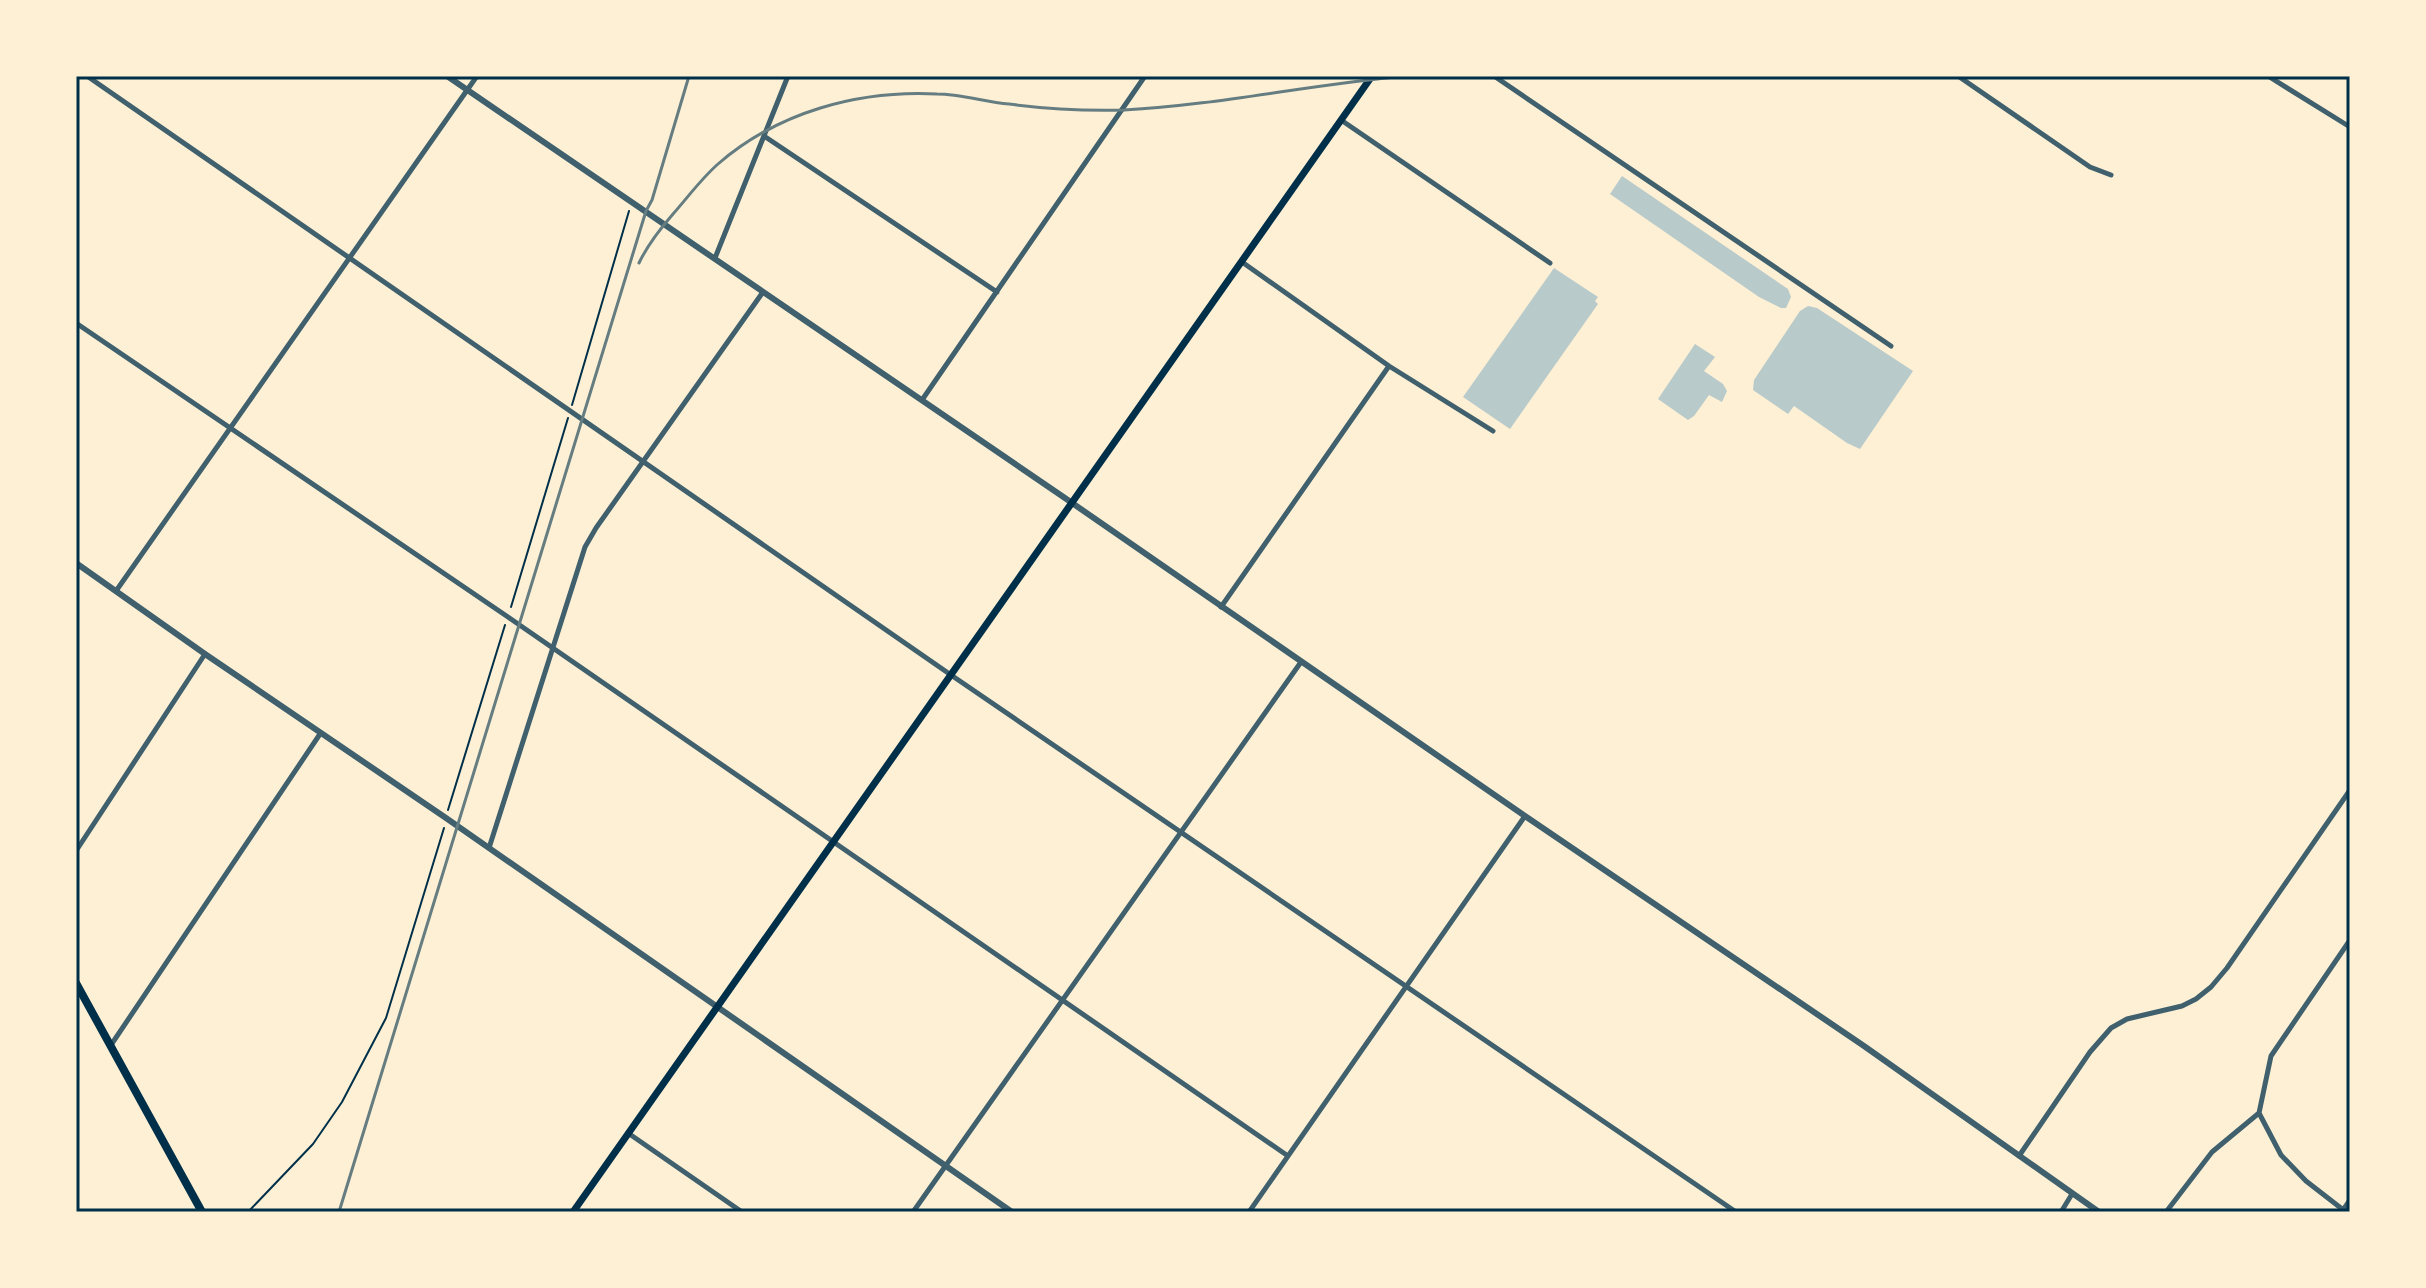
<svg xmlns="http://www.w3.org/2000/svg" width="2426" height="1288" font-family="'Roboto Condensed',sans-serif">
  <rect width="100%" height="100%" fill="#fdf0d5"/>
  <path fill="#b9caca" d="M1622,176L1788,289L1791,297L1786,308H1781L1759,297L1610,194Z
    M1554,268L1598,297L1595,301L1598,304L1510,429L1463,397Z
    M1808,306L1817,308L1913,371L1860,449L1847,443L1794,406L1788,414L1753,390L1754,380L1800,311Z
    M1695,344L1715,357L1704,371L1723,384L1727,391L1722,402L1709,395L1694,416L1688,420L1658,399Z"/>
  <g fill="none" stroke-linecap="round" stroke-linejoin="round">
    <path stroke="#003049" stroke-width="2" d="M572,405L629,211
      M511,607L568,418
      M448,810L505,625
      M248,1212L313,1144L342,1102L386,1018L444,828"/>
    <path stroke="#3f606c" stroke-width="5" d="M87,76L951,675L1736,1212
      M1494,76L1891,346
      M1958,76L2090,167L2111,175
      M2268,76L2350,127
      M1341,120L1550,263
      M764,136L997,292
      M715,258L788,76
      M1242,262L1389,366L1493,431
      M76,323L508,617L1288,1156
      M922,400L1145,76
      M116,591L477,76
      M1221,607L1389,366
      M489,848L585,547L596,528L763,292
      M76,851L205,654
      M111,1045L320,734
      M2259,1113L2281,1155L2306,1181L2346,1212
      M628,1133L742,1212
      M2019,1156L2090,1052L2111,1028L2127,1019L2182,1006L2196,999L2211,987L2227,968L2350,790
      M2343,1210L2350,1200
      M913,1212L1301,662
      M1249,1212L1525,816
      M2061,1212L2072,1194
      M2166,1212L2212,1152L2259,1113L2271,1056L2350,940"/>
    <path stroke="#3f606c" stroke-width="6" d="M447,76L1062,496L1525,816L1864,1046L2099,1212
      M76,563L205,654L446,818L1012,1212"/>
    <path stroke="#003049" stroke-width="7" d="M573,1212L1372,76"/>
    <path stroke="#003049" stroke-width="8" d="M76,983L202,1212"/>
    <path stroke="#657d81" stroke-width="3" d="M639,263C648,244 660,229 673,214C688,197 701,179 718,164C778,112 858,90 937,94C961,94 985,102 1009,104C1047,109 1086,111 1124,110C1219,105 1312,84 1407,76
      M339,1212L646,211L652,200L689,76"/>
  </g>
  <rect width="2426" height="1288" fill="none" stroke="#fdf0d5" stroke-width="156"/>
  <rect x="78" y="78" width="2270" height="1132" fill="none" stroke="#003049" stroke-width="3"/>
</svg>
